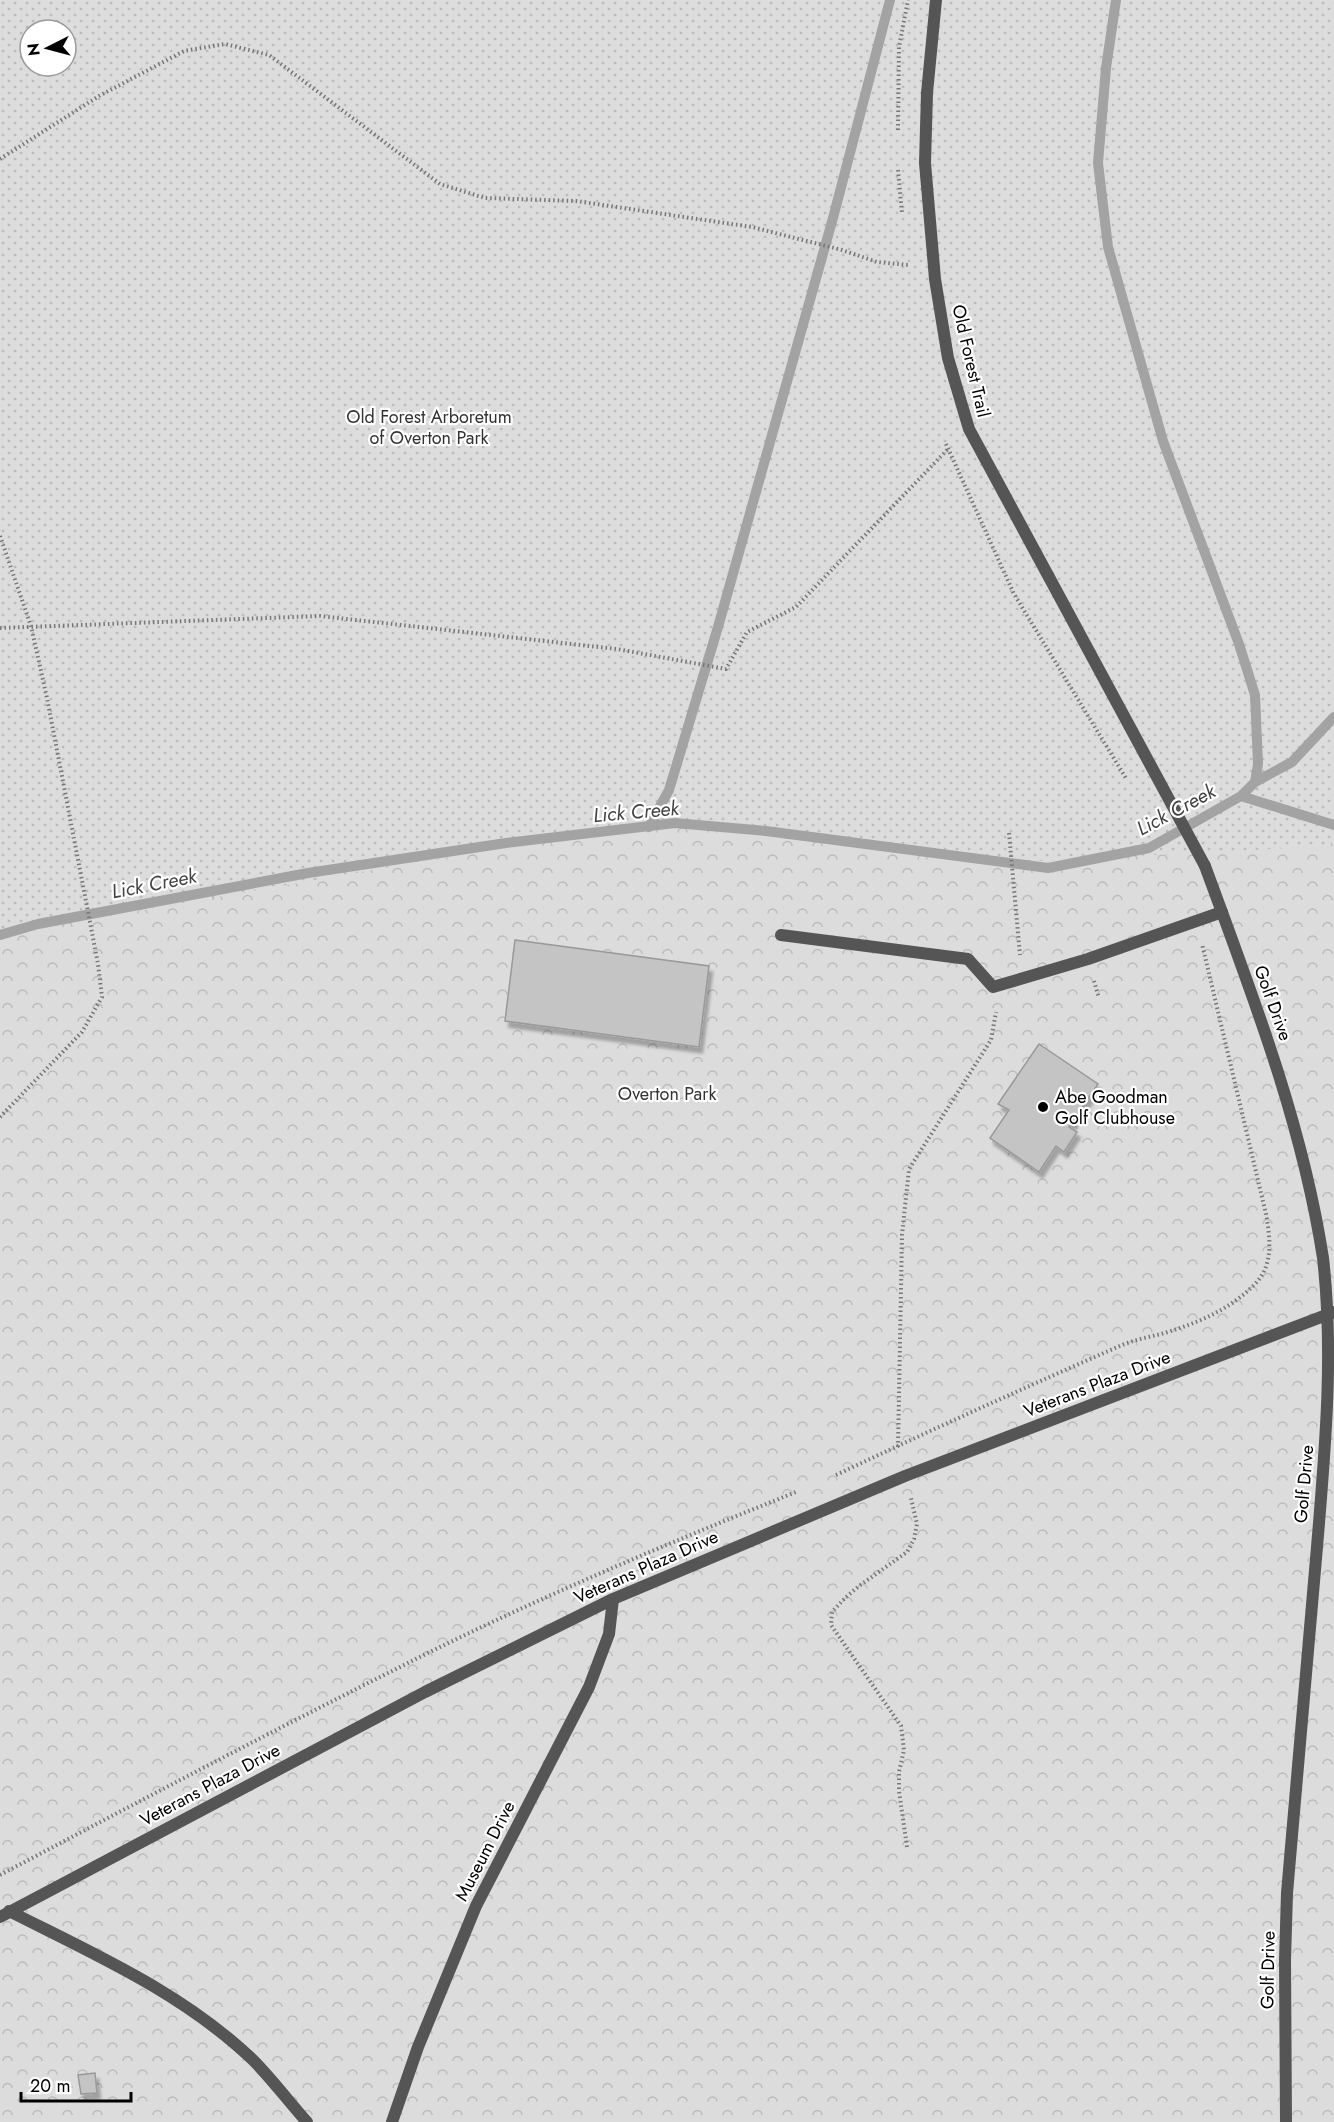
<svg xmlns="http://www.w3.org/2000/svg" width="1334" height="2122" font-family="Jost,sans-serif">
  <defs>
    <pattern id="park-crowns" width="20" height="18" patternUnits="userSpaceOnUse" patternTransform="scale(1.5)"><rect width="20" height="18" fill="#dcdcdc"/><path d="M2 6a3 3 0 1 1 6 0M12 15a3 3 0 1 1 6 0" fill="none" stroke="#bbb"/></pattern>
    <pattern id="garden-dots" width="8" height="8" patternUnits="userSpaceOnUse" patternTransform="scale(1.5)"><rect width="8" height="8" fill="#dcdcdc"/><path d="M2 2h.1M6 6h.1" fill="none" stroke="#bbb" stroke-width="1.8" stroke-linecap="round"/></pattern>
    <filter id="shadow"><feDropShadow dx="3.5" dy="6" stdDeviation="1.5" flood-color="#0004"/></filter>
  </defs>
  <rect width="100%" height="100%" fill="#fff"/>
  <path fill="url(#park-crowns)" fill-rule="evenodd" d="M0,0H1334V2122H0ZM30,30H66V66H30Z"/>
  <path fill="url(#garden-dots)" fill-rule="evenodd" d="M0,0H1334V836L1329,846L1019,862L671,818L0,935ZM30,30H66V66H30Z"/>
  <g fill="none" stroke-linecap="round" stroke-linejoin="round">
    <path stroke="#a3a3a3" stroke-width="10" d="M1116,0L1106,68L1098,163L1108,247L1163,441L1239,644L1255,695L1258,764L1255,782L1241,796
      M1255,782L1292,762L1334,717
      M649,827L669,790L718,627L833,218L890,0
      M0,935L38,924L308,873L506,843L675,823L766,831L1048,868L1149,848L1241,796L1334,825"/>
  </g>
  <path fill="#c4c4c4" stroke="#999" stroke-width="1.5" filter="url(#shadow)" d="M515,940L709,966L699,1047L505,1021Z
    M1039,1044L1098,1084L1069,1127L1077,1132L1064,1152L1056,1146L1039,1172L990,1138L1009,1110L998,1104Z
    M95,2073L97,2093L81,2094L78,2075Z"/>
  <g fill="none" stroke-linecap="round" stroke-linejoin="round">
    <path stroke="#777" stroke-width="4" stroke-dasharray="1.5 3" stroke-linecap="butt" d="M898,130L899,47L908,0
      M0,159L99,96L184,51L225,44L269,55L440,184L485,198L576,201L752,227L842,250L877,262L908,265
      M898,170L902,213
      M946,444L1014,594L1127,780
      M0,536L31,626L47,698L98,964L102,997L82,1032L0,1117
      M0,628L320,616L617,649L726,669L747,632L796,607L948,449
      M1009,833L1020,955
      M1094,981L1099,998
      M898,1447L902,1235L909,1169L991,1040L996,1012
      M836,1475C931,1430 1026,1387 1122,1345C1139,1338 1157,1336 1174,1330C1205,1320 1234,1306 1256,1283C1274,1263 1270,1238 1266,1214L1202,944
      M907,1847L899,1791V1772L904,1750L901,1726L831,1625L832,1612L845,1598L859,1586L907,1552L914,1539L917,1524L911,1498
      M0,1875C142,1800 283,1725 426,1654C547,1594 671,1542 796,1492"/>
    <path stroke="#555" stroke-width="12" d="M781,935L968,959L993,987L1088,959L1222,912"/>
    <path stroke="#555" stroke-width="12" d="M936,0L927,93L925,163L935,279L948,358L969,429L1205,866"/>
    <path stroke="#555" stroke-width="12" d="M1205,866C1252,994 1302,1122 1323,1258C1334,1354 1325,1451 1317,1547C1307,1662 1297,1777 1287,1893L1285,1960L1286,2122
      M9,1911C94,1954 183,1993 253,2060C272,2079 289,2102 307,2122
      M0,1917L425,1692L613,1599L905,1476L1334,1312
      M392,2122L418,2047L476,1906L589,1687L609,1634L613,1599"/>
  </g>
  <circle fill="#000" stroke="#fff" stroke-width="2" cx="1043" cy="1107" r="6"/>
  <g text-anchor="middle" dominant-baseline="central" stroke-width="4.5" stroke-linejoin="round" paint-order="stroke">
    <g font-size="18" fill="#000" stroke="#fff">
      <text transform="translate(971 361) rotate(77)">Old Forest Trail</text>
      <text transform="translate(1273 1003) rotate(70)">Golf Drive</text>
      <text transform="translate(1097 1384) rotate(-21)">Veterans Plaza Drive</text>
      <text transform="translate(1304 1484) rotate(-85)">Golf Drive</text>
      <text transform="translate(646 1567) rotate(-24)">Veterans Plaza Drive</text>
      <text transform="translate(210 1785) rotate(-28)">Veterans Plaza Drive</text>
      <text transform="translate(485 1851) rotate(-63)">Museum Drive</text>
      <text transform="translate(1268 1970) rotate(-89)">Golf Drive</text>
    </g>
    <g font-size="18" fill="#333" stroke="#fff">
      <text x="429" y="417">Old Forest Arboretum<tspan x="429" dy="21">of Overton Park</tspan></text>
      <text x="667" y="1094">Overton Park</text>
    </g>
    <g font-size="18" fill="#000" stroke="#fff" text-anchor="start">
      <text x="1055" y="1097">Abe Goodman<tspan x="1055" dy="21">Golf Clubhouse</tspan></text>
    </g>
    <g font-size="20" font-style="italic" fill="#444" stroke="#fff">
      <text transform="translate(1176 810) rotate(-28)">Lick Creek</text>
      <text transform="translate(636 812) rotate(-5)">Lick Creek</text>
      <text transform="translate(154 884) rotate(-11)">Lick Creek</text>
    </g>
  </g>
  <g transform="translate(48 48) rotate(264)"><circle r="28" fill="#ffffff" stroke="#999999" stroke-width="1.5"/>
  <path d="M0-4.5L10 22L0 15L-10 22Z" fill="#000000"/>
  <text y="-9" font-size="16" font-weight="bold" text-anchor="middle" fill="#000000">N</text>
  </g>
  <path d="M21 2092v9h110v-9" fill="none" stroke="#000000" stroke-width="3"/>
  <text x="30" y="2092" font-size="18" fill="#000000" stroke="#ffffff" stroke-width="4.5" paint-order="stroke">20 m</text>
</svg>
